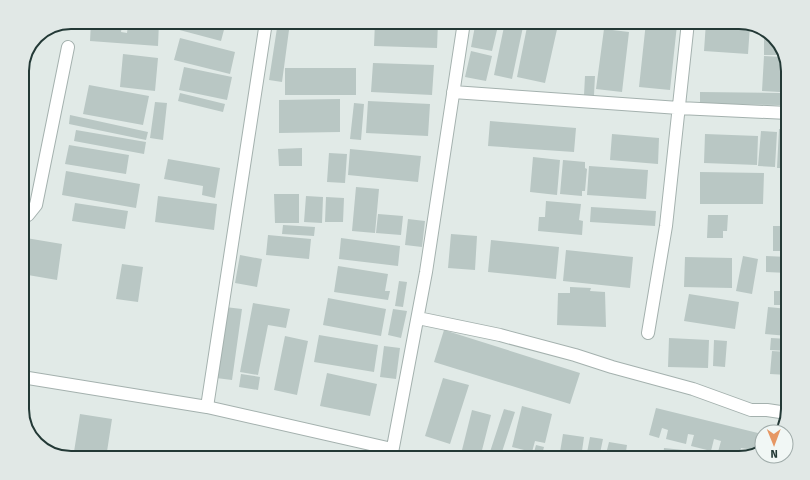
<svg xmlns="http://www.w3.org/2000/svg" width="810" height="480" font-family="'Fira Sans',sans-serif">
  <rect width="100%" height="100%" fill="#e1eae7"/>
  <path fill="#b9c7c4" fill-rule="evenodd" d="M91,22H159L158,46L90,41ZM122,25H128L127,33L121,32Z
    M174,22H210L225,26L221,41L172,28Z
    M375,22H438L437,48L374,46Z
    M477,22H500L499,29L476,25Z
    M505,22H524L512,79L494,75Z
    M528,22H544L558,25L545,83L517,77Z
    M581,22H599L598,29L580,27Z
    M646,22L677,25L670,90L639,87Z
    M706,22H739L750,25L748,54L704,51Z
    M475,26L497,30L492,51L471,47Z
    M277,28L289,30L282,82L269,80Z
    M604,29L629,32L622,92L596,89Z
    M764,30L781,46L782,55H764Z
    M180,38L235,52L230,74L174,60Z
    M471,51L492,56L486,81L465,77Z
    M123,54L158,58L155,91L120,87Z
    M764,56L782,57L780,92L762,91Z
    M783,59H785L788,68V92L781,91Z
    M373,63L434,65L432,95L371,92Z
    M184,67L232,77L227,100L179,90Z
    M285,68H356V95H285Z
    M585,76H595L594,95H584Z
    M89,85L149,96L143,125L83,114Z
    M700,92L780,93V105L700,104Z
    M180,93L225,104L223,112L178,101Z
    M340,99V132L279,133V100Z
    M368,101L430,104L428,136L366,133Z
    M155,102L167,103L163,140L150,138Z
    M354,103L364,104L361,140L350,139Z
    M70,115L148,132L146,140L69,124Z
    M490,121L576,128L574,152L488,146Z
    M779,129H788V168H777Z
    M76,130L146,142L144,154L74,141Z
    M761,131L777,132L775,167L758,166Z
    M612,134L659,138L658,164L610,160Z
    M705,134L758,136L757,165L704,163Z
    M69,145L129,155L126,174L65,164Z
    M302,148V166H279L278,149Z
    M350,149L421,156L418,182L348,175Z
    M329,153L347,154L345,183L327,182Z
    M533,157L560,160L557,195L530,192Z
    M168,159L220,168L215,198L202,195L203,186L164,179Z
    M563,160L585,162V168L587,169L585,191H582V196L560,194Z
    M589,166L648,170L646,199L587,195Z
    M66,171L140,184L136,208L62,195Z
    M700,172L764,173L763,204H700Z
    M356,187L379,189L375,233L352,231Z
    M274,194H299V223H275Z
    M158,196L217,204L214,230L155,222Z
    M306,196L323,197L322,223L304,222Z
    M326,197L344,198L343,222H325Z
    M546,201L581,204L579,220L583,221L582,235L538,231L539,217H545Z
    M75,203L128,211L125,229L72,221Z
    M591,207L656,211L655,226L590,222Z
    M378,214L403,216L401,235L376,233Z
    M708,215H728L727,231H723V238H707Z
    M408,219L425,221L422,247L405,245Z
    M283,225L315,227L314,236L282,234Z
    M773,226H788V251H773Z
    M451,234L477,236L475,270L448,268Z
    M268,235L311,239L309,259L266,255Z
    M26,238L62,244L57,280L22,274V264Z
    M341,238L400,246L398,266L339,259Z
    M491,240L559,247L556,279L488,272Z
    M566,250L633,257L630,288L563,281Z
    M240,255L262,259L257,287L235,283Z
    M743,256L758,259L752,294L736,291Z
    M766,256L788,257V273L766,272Z
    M685,257L732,258V288L684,287Z
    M122,264L143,267L138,302L116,299Z
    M338,266L388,274L385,291H390L388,300L334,292Z
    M399,281L407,282L403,307L395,306Z
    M570,287L591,288L590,291L605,292L606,327L557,325L558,293H570Z
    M774,291H788V305H774Z
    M689,294L739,302L735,329L684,321Z
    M328,298L386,309L381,336L323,325Z
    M253,303L290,309L286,328L268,325L258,375L240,372Z
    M225,307L242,309L232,380L216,378Z
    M768,307L788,309V336L765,334Z
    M393,309L407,311L401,338L388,335Z
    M444,330L580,373L570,404L434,362Z
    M319,335L378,345L374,372L314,362Z
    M285,336L308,341L297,395L274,390Z
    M669,338L709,340L708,368L668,367Z
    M771,338L788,339V351L770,350Z
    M714,340L727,341L725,367L713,366Z
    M384,346L400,348L396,379L380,377Z
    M772,351L788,352V375L770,374Z
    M327,373L377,384L370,416L320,406Z
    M241,374L260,377L258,390L239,387Z
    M443,378L469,385L450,444L425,436Z
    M522,406L552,414L545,443L535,441L532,452L512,447Z
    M656,408L762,434V452L745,456L747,449L741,448L738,457L718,452L721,441L714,439L711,451L691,446L694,435L688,434L686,444L666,439L668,430L662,428L659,438L649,435Z
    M504,409L515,412L500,458H488Z
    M472,410L491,415L480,458H460Z
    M80,414L112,419L106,458H73Z
    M563,434L584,437L581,458H559Z
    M590,437L603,439L599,458H586Z
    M609,442L627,445L625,458H605Z
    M536,445L544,447L541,458H514L516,451L533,456Z
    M664,448L683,450L682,458H663Z
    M632,452L641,454L640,458H631Z
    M654,453L662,454V458H653Z"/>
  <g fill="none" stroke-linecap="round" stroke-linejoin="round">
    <defs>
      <path id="minor" d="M453,92L679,108L788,113
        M22,217L28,215L36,205L68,47
        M418,318L500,335L575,355L612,367L693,389L751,410H767L787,413
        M648,333L666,226L688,22
        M22,377L207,407L392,449
        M207,407L266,22
        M391,458L426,272L464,22"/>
    </defs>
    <use href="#minor" stroke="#a4b1ae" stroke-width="14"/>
    <use href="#minor" stroke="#fff" stroke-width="12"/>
  </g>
  <path d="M0 0H810V480H0ZM71 29H739A42 42 0 0 1 781 71V409A42 42 0 0 1 739 451H71A42 42 0 0 1 29 409V71A42 42 0 0 1 71 29Z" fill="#e1e8e6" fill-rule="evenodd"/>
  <path fill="none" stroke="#233936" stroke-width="2" d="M71 29H739A42 42 0 0 1 781 71V409A42 42 0 0 1 739 451H71A42 42 0 0 1 29 409V71A42 42 0 0 1 71 29Z"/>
  <g transform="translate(774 444) rotate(179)"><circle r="19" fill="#f1f7f5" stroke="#9faba9"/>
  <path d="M0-3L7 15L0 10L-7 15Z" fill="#e69763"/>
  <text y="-6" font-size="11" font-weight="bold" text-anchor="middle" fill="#233936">N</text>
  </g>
</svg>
